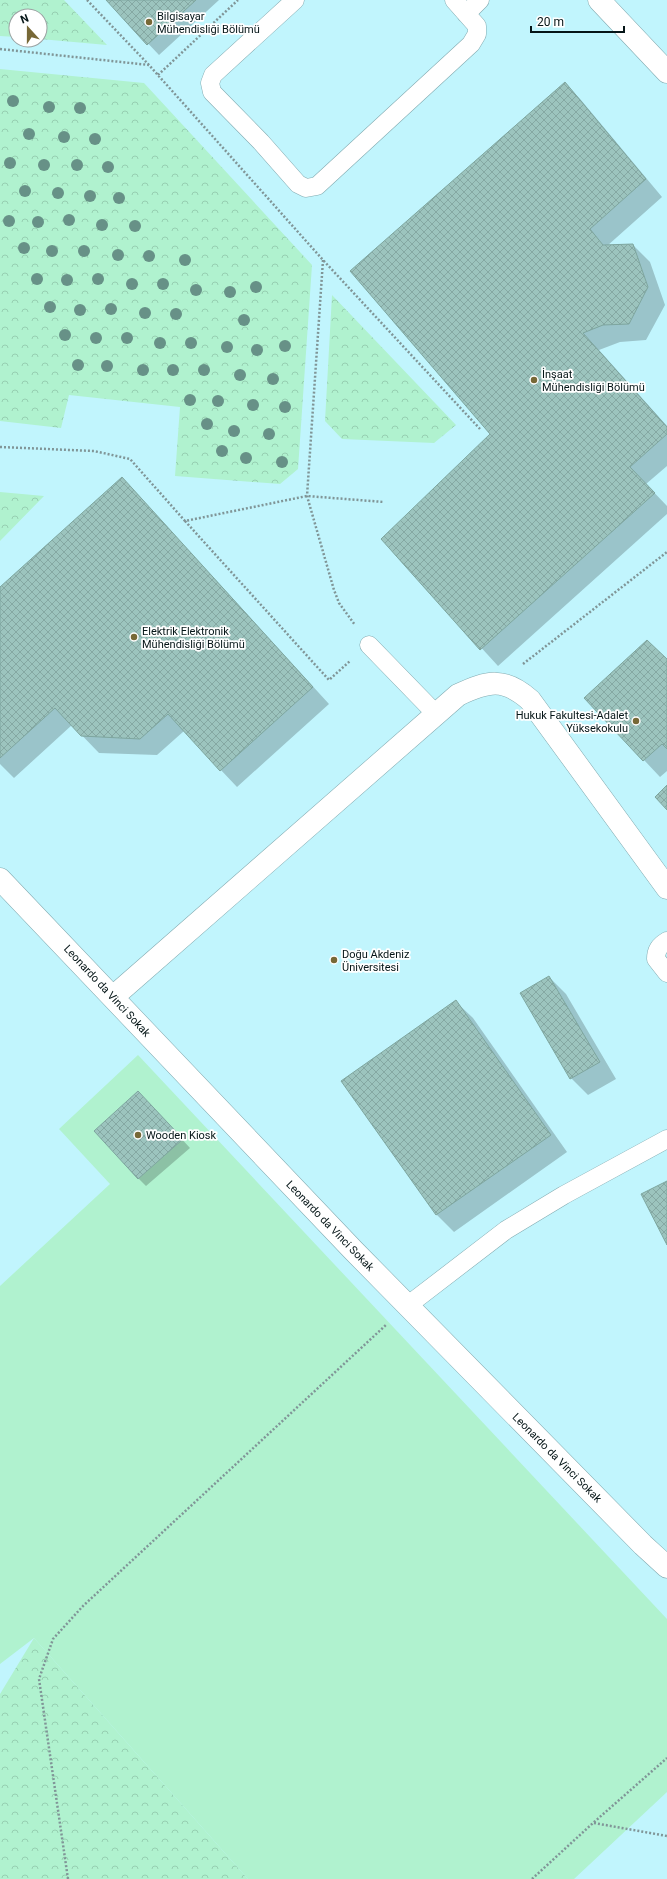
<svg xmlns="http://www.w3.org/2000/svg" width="667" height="1879" font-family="Roboto,sans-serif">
  <defs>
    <pattern id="forest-crowns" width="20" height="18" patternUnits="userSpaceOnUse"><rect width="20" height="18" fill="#b0f2cf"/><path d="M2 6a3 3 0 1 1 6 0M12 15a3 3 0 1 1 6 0" fill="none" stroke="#96cfb1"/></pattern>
    <pattern id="building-cross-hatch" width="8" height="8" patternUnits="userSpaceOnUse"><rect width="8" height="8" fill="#9cc4be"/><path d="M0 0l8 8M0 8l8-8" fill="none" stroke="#85a8a3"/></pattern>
  </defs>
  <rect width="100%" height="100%" fill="#e1fafd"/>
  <path fill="#c1f5fd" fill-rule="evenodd" d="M0,0H667V1879H0ZM16,16H40V40H16Z"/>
  <path fill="url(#forest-crowns)" d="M0,0H64L107,45L40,39V16H16V37L0,36Z
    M0,69L144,83L312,265L298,469L280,484L175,476L180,407L69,395L61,428L0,421Z
    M332,295L456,425L434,443L342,439L325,421Z
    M0,492L44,496L0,541Z
    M34,1638L248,1879H0V1694Z"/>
  <path fill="#b0f2cf" d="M138,1055L667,1619V1792L574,1879H248L34,1638L0,1664V1286L110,1184L59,1129Z"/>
  <path fill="#0003" d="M107,0H219L159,55Z
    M565,83L581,100L662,197L607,246L633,245L650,262L665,305L646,340L620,342L599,350L667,426V466L646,484L667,506V514L498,666L382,539L492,434Z
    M122,478L329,704L237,787L184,731L157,755L99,753L72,725L14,778L0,764V589Z
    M667,661V771L660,777L644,760Z
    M549,977L566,994L616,1079L588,1095L571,1078Z
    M456,1002L473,1018L567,1152L454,1232L437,1215L343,1081Z
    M146,1100L190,1148L146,1186L139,1179Z"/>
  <path fill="url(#building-cross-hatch)" stroke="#7ea69f" d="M106,0H196L147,45Z
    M565,82L646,179L590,229L603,245L633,244L648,287L629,324L603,325L583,333L667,427V434L630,467L655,493L480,650L381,539L490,434L350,271Z
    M122,477L313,687L220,771L168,714L140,739L81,736L55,708L0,758V587Z
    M647,640L667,659V749L662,744L643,761L584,698Z
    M667,785V810L655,797Z
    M549,976L600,1062L570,1079L520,993Z
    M456,1000L551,1135L436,1215L341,1081Z
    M138,1091L183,1139L138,1179L94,1131Z
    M667,1181V1245L641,1194Z"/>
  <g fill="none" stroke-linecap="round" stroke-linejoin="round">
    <defs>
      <path id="service" d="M295,0L213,75L210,83L212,92L261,142L298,184L306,188L317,186L471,44L477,34V26L454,0
        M466,14L480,0
        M369,645L436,714
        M667,941C659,946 656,950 656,959L667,973
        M407,1306L506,1230L564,1195L667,1139"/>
      <path id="minor" d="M599,0L667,72
        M0,879L353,1250L643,1545L667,1567
        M113,997L458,695C488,681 504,677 530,700L667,888"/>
    </defs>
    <use href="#service" stroke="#82aab0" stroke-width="19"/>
    <use href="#minor" stroke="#82aab0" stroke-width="23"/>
    <path stroke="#809597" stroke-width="2.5" stroke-dasharray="2 2" stroke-linecap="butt" d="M87,0L149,65L323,260L480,429
      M0,49L149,65
      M158,75L238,0
      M323,260L307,496L334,590L339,603L355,625
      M0,447L94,451L130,459L185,521L307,496L384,502
      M185,521L329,680L350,661
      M523,664L667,552
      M594,1823L667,1836
      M68,1879L39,1679L53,1639L83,1606L387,1324
      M532,1879L593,1823L667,1758"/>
    <use href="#service" stroke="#fff" stroke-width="18"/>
    <use href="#minor" stroke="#fff" stroke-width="22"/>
  </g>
  <g fill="#679187">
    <circle cx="13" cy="101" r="6"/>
    <circle cx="49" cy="107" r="6"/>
    <circle cx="80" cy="108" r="6"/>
    <circle cx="29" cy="134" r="6"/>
    <circle cx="64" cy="137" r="6"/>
    <circle cx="95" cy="139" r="6"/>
    <circle cx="10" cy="163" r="6"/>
    <circle cx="44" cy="165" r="6"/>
    <circle cx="77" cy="165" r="6"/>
    <circle cx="108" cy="167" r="6"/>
    <circle cx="25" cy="191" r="6"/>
    <circle cx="58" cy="193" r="6"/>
    <circle cx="90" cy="196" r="6"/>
    <circle cx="119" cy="198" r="6"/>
    <circle cx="69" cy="220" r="6"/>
    <circle cx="9" cy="221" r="6"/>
    <circle cx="38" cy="222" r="6"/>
    <circle cx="102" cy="225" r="6"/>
    <circle cx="135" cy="226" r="6"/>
    <circle cx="24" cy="248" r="6"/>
    <circle cx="52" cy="251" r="6"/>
    <circle cx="84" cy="251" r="6"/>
    <circle cx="118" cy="255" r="6"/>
    <circle cx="149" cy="256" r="6"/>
    <circle cx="185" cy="260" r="6"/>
    <circle cx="37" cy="279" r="6"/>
    <circle cx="98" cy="279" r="6"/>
    <circle cx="67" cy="280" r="6"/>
    <circle cx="132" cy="284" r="6"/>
    <circle cx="163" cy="284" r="6"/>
    <circle cx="256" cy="287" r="6"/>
    <circle cx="196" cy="290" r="6"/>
    <circle cx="230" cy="292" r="6"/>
    <circle cx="50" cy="307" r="6"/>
    <circle cx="111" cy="309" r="6"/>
    <circle cx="80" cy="310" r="6"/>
    <circle cx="145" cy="313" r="6"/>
    <circle cx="176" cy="314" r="6"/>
    <circle cx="244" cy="320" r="6"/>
    <circle cx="65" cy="335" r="6"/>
    <circle cx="96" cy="338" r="6"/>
    <circle cx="127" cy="338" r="6"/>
    <circle cx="160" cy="343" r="6"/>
    <circle cx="191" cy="343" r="6"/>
    <circle cx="285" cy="346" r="6"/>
    <circle cx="227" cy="347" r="6"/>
    <circle cx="257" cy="350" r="6"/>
    <circle cx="78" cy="365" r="6"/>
    <circle cx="107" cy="366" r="6"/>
    <circle cx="143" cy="370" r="6"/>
    <circle cx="173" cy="370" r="6"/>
    <circle cx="204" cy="370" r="6"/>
    <circle cx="240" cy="375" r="6"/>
    <circle cx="273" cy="379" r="6"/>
    <circle cx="190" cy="400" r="6"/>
    <circle cx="218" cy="401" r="6"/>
    <circle cx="253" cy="405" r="6"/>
    <circle cx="285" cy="407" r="6"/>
    <circle cx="207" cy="424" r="6"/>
    <circle cx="234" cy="431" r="6"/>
    <circle cx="269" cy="434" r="6"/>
    <circle cx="222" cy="451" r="6"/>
    <circle cx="246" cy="458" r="6"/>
    <circle cx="282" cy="462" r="6"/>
  </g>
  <g fill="#776836" stroke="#fff" stroke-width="1.5">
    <circle cx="149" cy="22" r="4"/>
    <circle cx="534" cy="380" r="4"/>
    <circle cx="134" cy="637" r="4"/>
    <circle cx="636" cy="721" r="4"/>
    <circle cx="334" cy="960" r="4"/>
    <circle cx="138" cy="1135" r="4"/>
  </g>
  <g text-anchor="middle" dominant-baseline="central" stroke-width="3.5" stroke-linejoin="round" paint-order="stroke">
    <g font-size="11" fill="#051517" stroke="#fff" text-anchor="start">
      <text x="157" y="16">Bilgisayar<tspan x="157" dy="13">Mühendisliği Bölümü</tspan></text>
      <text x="542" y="374">İnşaat<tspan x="542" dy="13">Mühendisliği Bölümü</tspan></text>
      <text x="142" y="631">Elektrik Elektronik<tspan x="142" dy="13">Mühendisliği Bölümü</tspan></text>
      <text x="628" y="715" text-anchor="end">Hukuk Fakultesi-Adalet<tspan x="628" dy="13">Yüksekokulu</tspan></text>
      <text x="342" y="954">Doğu Akdeniz<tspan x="342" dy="13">Üniversitesi</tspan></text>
      <text x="146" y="1135">Wooden Kiosk</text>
    </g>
    <g font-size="11" fill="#051517" stroke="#fff">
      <text transform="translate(107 991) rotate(47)">Leonardo da Vinci Sokak</text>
      <text transform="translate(330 1226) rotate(46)">Leonardo da Vinci Sokak</text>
      <text transform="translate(557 1458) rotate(45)">Leonardo da Vinci Sokak</text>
    </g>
  </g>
  <g transform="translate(28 28) rotate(339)"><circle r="19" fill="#ffffff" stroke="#9ba1a2"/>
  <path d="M0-3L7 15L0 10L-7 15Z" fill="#776836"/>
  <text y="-6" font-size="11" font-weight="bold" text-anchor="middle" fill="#051517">N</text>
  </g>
  <path d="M531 26v6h93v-6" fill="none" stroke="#051517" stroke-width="2"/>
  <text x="537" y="26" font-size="12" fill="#051517" stroke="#ffffff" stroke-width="3" paint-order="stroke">20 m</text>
</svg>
